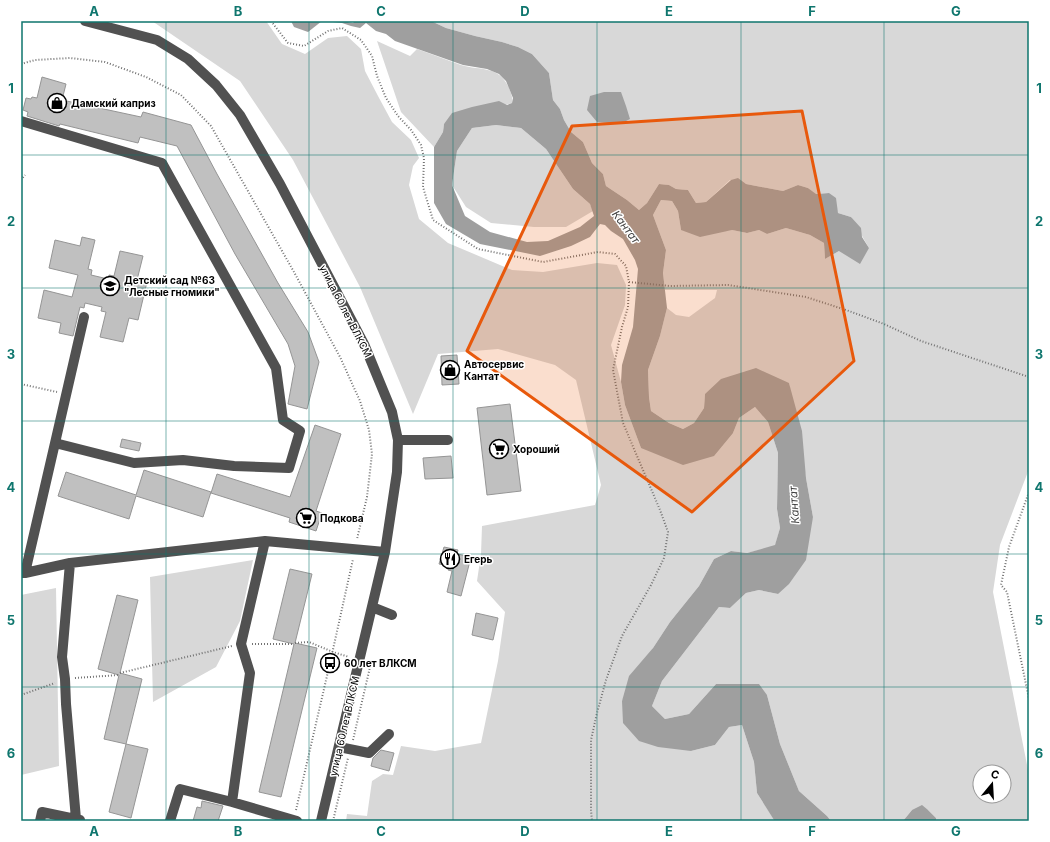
<svg xmlns="http://www.w3.org/2000/svg" width="1050" height="842" font-family="Inter,sans-serif">
  <rect width="100%" height="100%" fill="#fff"/>
  <path fill="#d8d8d8" fill-rule="evenodd" d="M152,21H266L282,44L305,54L328,38L347,36L361,49L365,71L378,96L392,122L411,140L419,158L413,166L409,185L419,219L448,243L512,270L543,272L597,263L617,265L626,285L625,305L611,345L621,382L625,405L641,448L733,433L739,418L755,407L768,422L778,453L777,509L780,528L775,546L747,553L731,551L714,559L699,586L670,622L653,648L622,701L691,751L715,745L729,727L742,725L754,762L757,793L775,821H346L347,814L367,816L372,781L383,774L393,775L401,746L435,751L481,743L498,661L505,612L477,581L481,554L482,526L595,505L601,485L576,380L555,365L498,349L438,354L413,414L360,287L293,160L240,81Z
    M431,21H1029V469L1000,545L993,592L1029,775V821H936V818L928,810H912L903,821H831L827,816L799,791L780,744L767,695L716,684L689,714L665,719L652,706L662,681L719,607L730,608L746,593L759,590L778,594L813,517L789,383L705,394L704,408L694,423L683,429L669,423L651,411L649,397L648,370L660,336L667,308L676,315L689,317L715,298L717,290H665L663,273L666,250L653,215L661,200L672,201L678,211L681,230L722,231L732,230L747,233L759,230L767,234L786,228L810,235L824,243L825,259L839,251L869,248L851,217L838,213L829,193L815,194L808,188L798,185L783,191L746,184L730,180L706,202L696,203L688,190L676,189L669,185L659,184L647,203L639,210L627,200L606,186L603,174L592,163L583,142L571,132L564,120L560,109L553,100L549,73L532,54L518,47L502,42L475,36L446,28ZM980,772H1004V796H980Z
    M377,41L410,56L417,49C432,54 446,60 461,65C481,71 499,65 509,88C511,93 513,97 512,103L444,124L443,132L434,147L401,112Z
    M496,125L521,128L546,149L573,189L590,204L593,211L566,227H534L491,223L466,207L452,185L457,151L472,128Z
    M253,560L240,621L216,667L153,702L150,577Z
    M56,588L59,766L21,775V595Z"/>
  <path fill="#9f9f9f" fill-rule="evenodd" d="M291,21H322L308,32L294,27Z
    M323,21H342L353,23L355,21H431L446,28L475,36L502,42L518,47L532,54L549,73L553,100L560,109L564,120L571,132L583,142L592,163L603,174L606,186L627,200L639,210L647,203L659,184L669,185L676,189L688,190L696,203L706,202L731,180L738,178L746,184L783,191L798,185L808,188L816,194L829,193L836,198L838,213L851,217L861,228L862,237L869,248L860,264L839,251L825,259L824,243L810,235L786,228L767,234L759,230L747,233L732,230L700,237L681,230L678,211L672,201L661,200L653,215L666,250L663,273L667,308L660,336L648,370L649,397L651,411L669,423L683,429L694,423L704,408L705,394L721,379L756,368L789,383L802,431L806,478L813,517L806,560L789,584L778,594L759,590L746,593L730,608L719,607L662,681L652,706L665,719L689,714L716,684H759L767,695L780,744L799,791L827,816L831,821L774,820L757,793L754,762L742,725L729,727L715,745L691,751L658,747L639,741L623,723L622,701L629,676L653,648L670,622L699,586L714,559L731,551L747,553L775,545L780,528L777,509L778,453L768,422L755,407L739,418L733,433L714,456L683,465L641,448L625,405L621,382L622,365L633,327L638,269L635,260L623,239L611,231L605,225L600,224L590,237L571,246L540,256L480,244L446,224L434,203V147L443,132L444,124L452,113L472,107L499,101L507,105L512,103L513,98L506,81L499,74L487,69L463,65L395,41L386,34L376,31L366,23L360,28L351,26L342,23ZM496,125L521,128L546,149L573,189L590,204L594,216L580,227L548,241L527,242L490,232L465,216L452,185L457,151L472,128Z
    M604,92H621L626,106L630,119L620,124L597,122L587,110L590,96Z
    M922,805L928,810L936,818V821H903L912,810Z"/>
  <path fill="#c0c0c0" stroke="#959595" d="M42,77L66,84L62,100L141,117L143,112L191,125L217,174L278,283L308,332L319,362L307,409L288,404L295,366L288,344L235,254L177,146L140,137L138,143L60,124L59,126L27,116L28,112L23,110L26,98L31,99L32,97L37,98Z
    M82,237L95,240L88,269L92,270L91,275L108,279L109,275L114,276L120,251L143,256L137,280L147,282L138,320L129,318L123,342L100,337L106,312L101,311L102,307L85,303L84,308L80,307L73,336L59,333L61,323L38,318L44,290L72,297L78,275L49,268L55,240L80,246Z
    M457,355L459,384L442,385L441,356Z
    M510,404L521,491L487,495L477,408Z
    M315,425L341,434L316,511L322,513L316,531L289,522L290,518L211,493L217,474L290,497Z
    M122,439L141,443L139,451L120,447Z
    M451,456L453,478L425,479L423,458Z
    M144,470L211,492L203,517L136,496L129,519L58,496L66,472L136,495Z
    M444,547L458,550L457,554L471,557L461,596L447,592L452,571L448,570L449,566L439,564Z
    M290,569L312,574L295,643L317,648L281,797L259,792L294,644L273,639Z
    M117,595L138,600L120,673L142,679L126,744L104,739L119,675L98,669Z
    M476,613L498,618L493,640L472,635Z
    M126,744L148,749L131,818L109,812Z
    M381,750L394,753L389,771L371,766L373,758Z
    M202,801L223,806L218,821H193L197,807L201,808Z"/>
  <g fill="none" stroke-linecap="round" stroke-linejoin="round">
    <path stroke="#737373" stroke-width="2" stroke-dasharray="1 2" stroke-linecap="butt" d="M271,21L288,43L304,46L328,31L342,28L361,40L372,56L377,76L386,98L398,116L411,130L421,145L424,158L423,187L433,220L478,249L543,262L598,252L615,254L626,266L629,282L628,307L622,327L613,370L623,423L660,510L668,532L664,558L651,585L622,636L606,680L597,713L591,740V810L592,821
      M21,64L35,60L70,58L105,62L146,77L181,95L211,126L294,272L340,357L360,401L369,430L372,454L367,497L357,539
      M21,180L25,175
      M629,282L670,286L728,285L806,297L849,311L884,324L921,341L1029,377
      M21,384L57,392
      M1029,492L1009,547L1001,585L1007,592L1029,699
      M295,643L309,642L333,652L349,657
      M252,644H294
      M120,673L232,646
      M75,678L119,675
      M21,695L55,683
      M353,740L371,663H368
      M296,810L330,663L353,559
      M333,821L348,758"/>
    <path stroke="#515151" stroke-width="10" d="M85,21L157,40L188,59L216,85L240,115L280,184L364,344L392,412L398,440L397,472L385,552L321,821
      M21,121L162,163L276,368L283,420L300,431L289,468L234,466L183,460L134,463L55,443L25,573
      M398,440H448
      M55,443L84,317
      M70,563L62,657L65,679L66,704L76,819
      M21,573H25L70,563L265,541L385,552
      M372,607L392,615
      M339,747L369,753L389,734
      M232,802L250,673L241,644L265,541
      M40,821L42,812L80,820
      M170,821L180,789L232,802L297,821"/>
  </g>
  <path fill="#e8590c" fill-opacity="0.2" stroke="#e8590c" stroke-width="3" stroke-linejoin="round" d="M802,111L854,361L692,512L467,351L572,126Z"/>
  <path fill="none" stroke="#0f766e" stroke-width="1" stroke-opacity="0.55" d="M166,21V821M309,21V821M453,21V821M597,21V821M741,21V821M884,21V821M21,155H1029M21,288H1029M21,421H1029M21,554H1029M21,687H1029"/>
  <defs>
    <symbol id="shop-ring" viewBox="-11 -11 22 22"><circle r="9.5" fill="#fff" stroke="#000" stroke-width="1.5"/><path d="M-5-2.5h2.3a2.7 3.5 0 0 1 5.4 0H5L5.5 6h-11ZM-1.5-2.5h3a1.5 2.3 0 0 0-3 0Z" fill="#000"/></symbol>
    <symbol id="school-ring" viewBox="-11 -11 22 22"><circle r="9.5" fill="#fff" stroke="#000" stroke-width="1.5"/><path d="M0-5L7-2L0 1L-7-2ZM-4 1L0 2.5L4 1V4Q0 6-4 4Z" fill="#000"/></symbol>
    <symbol id="supermarket-ring" viewBox="-11 -11 22 22"><circle r="9.5" fill="#fff" stroke="#000" stroke-width="1.5"/><path d="M-6-5.5h2.5l.6 2H6L4.5 2H-2.5L-4.4-4H-6ZM-1.5 3.2a1.3 1.3 0 1 0 .1 0ZM3 3.2a1.3 1.3 0 1 0 .1 0Z" fill="#000"/></symbol>
    <symbol id="restaurant-ring" viewBox="-11 -11 22 22"><circle r="9.5" fill="#fff" stroke="#000" stroke-width="1.5"/><path d="M-5-6h1v4h1v-4h1v4h1v-4h1v5L-1.5 .5V6h-2V.5L-5-1ZM5-6V6H3V1.5H1.5Q1.5-4 5-6Z" fill="#000"/></symbol>
    <symbol id="bus-ring" viewBox="-11 -11 22 22"><circle r="9.5" fill="#fff" stroke="#000" stroke-width="1.5"/><path d="M-5-6H5V4H4V6H2V4H-2V6H-4V4H-5ZM-3.5-4V0h7V-4ZM-3.5 1.2v1.5H-2V1.2ZM2 1.2v1.5H3.5V1.2Z" fill="#000"/></symbol>
  </defs>
  <g fill-rule="evenodd">
    <use href="#shop-ring" x="46" y="92" width="22" height="22"/>
    <use href="#school-ring" x="99" y="275" width="22" height="22"/>
    <use href="#shop-ring" x="439" y="359" width="22" height="22"/>
    <use href="#supermarket-ring" x="488" y="438" width="22" height="22"/>
    <use href="#supermarket-ring" x="295" y="507" width="22" height="22"/>
    <use href="#restaurant-ring" x="439" y="548" width="22" height="22"/>
    <use href="#bus-ring" x="319" y="652" width="22" height="22"/>
  </g>
  <g text-anchor="middle" dominant-baseline="central" stroke-width="3" stroke-linejoin="round" paint-order="stroke">
    <g font-size="10" font-weight="bold" fill="#000" stroke="#fff" text-anchor="start">
      <text x="71" y="103">Дамский каприз</text>
      <text x="124" y="280">Детский сад №63<tspan x="124" dy="12">"Лесные гномики"</tspan></text>
      <text x="464" y="364">Автосервис<tspan x="464" dy="12">Кантат</tspan></text>
      <text x="513" y="449">Хороший</text>
      <text x="320" y="518">Подкова</text>
      <text x="464" y="559">Егерь</text>
      <text x="344" y="663">60 лет ВЛКСМ</text>
    </g>
    <g font-size="10" fill="#000" stroke="#fff">
      <text transform="translate(346 311) rotate(63)">улица 60 лет ВЛКСМ</text>
      <text transform="translate(344 726) rotate(-77)">улица 60 лет ВЛКСМ</text>
    </g>
    <g font-size="11" font-style="italic" fill="#404040" stroke="#fff">
      <text transform="translate(626 227) rotate(53)">Кантат</text>
      <text transform="translate(794 505) rotate(-94)">Кантат</text>
    </g>
  </g>
  <rect width="1050" height="842" fill="none" stroke="#ffffff" stroke-width="44"/>
  <g transform="translate(992 784) rotate(18)"><circle r="19" fill="#ffffff" stroke="#999999"/>
  <path d="M0-3L7 15L0 10L-7 15Z" fill="#000000"/>
  <text y="-6" font-size="11" font-weight="bold" text-anchor="middle" fill="#000000">С</text>
  </g>
  <rect x="22" y="22" width="1006" height="798" fill="none" stroke="#0f766e" stroke-width="1.5"/>
  <g font-size="13" text-anchor="middle" font-weight="bold" fill="#0f766e">
    <text x="94" y="16">A</text>
    <text x="238" y="16">B</text>
    <text x="381" y="16">C</text>
    <text x="525" y="16">D</text>
    <text x="669" y="16">E</text>
    <text x="812" y="16">F</text>
    <text x="956" y="16">G</text>
    <text x="11" y="93">1</text>
    <text x="1039" y="93">1</text>
    <text x="11" y="226">2</text>
    <text x="1039" y="226">2</text>
    <text x="11" y="359">3</text>
    <text x="1039" y="359">3</text>
    <text x="11" y="492">4</text>
    <text x="1039" y="492">4</text>
    <text x="11" y="625">5</text>
    <text x="1039" y="625">5</text>
    <text x="11" y="758">6</text>
    <text x="1039" y="758">6</text>
    <text x="94" y="836">A</text>
    <text x="238" y="836">B</text>
    <text x="381" y="836">C</text>
    <text x="525" y="836">D</text>
    <text x="669" y="836">E</text>
    <text x="812" y="836">F</text>
    <text x="956" y="836">G</text>
  </g>
</svg>
